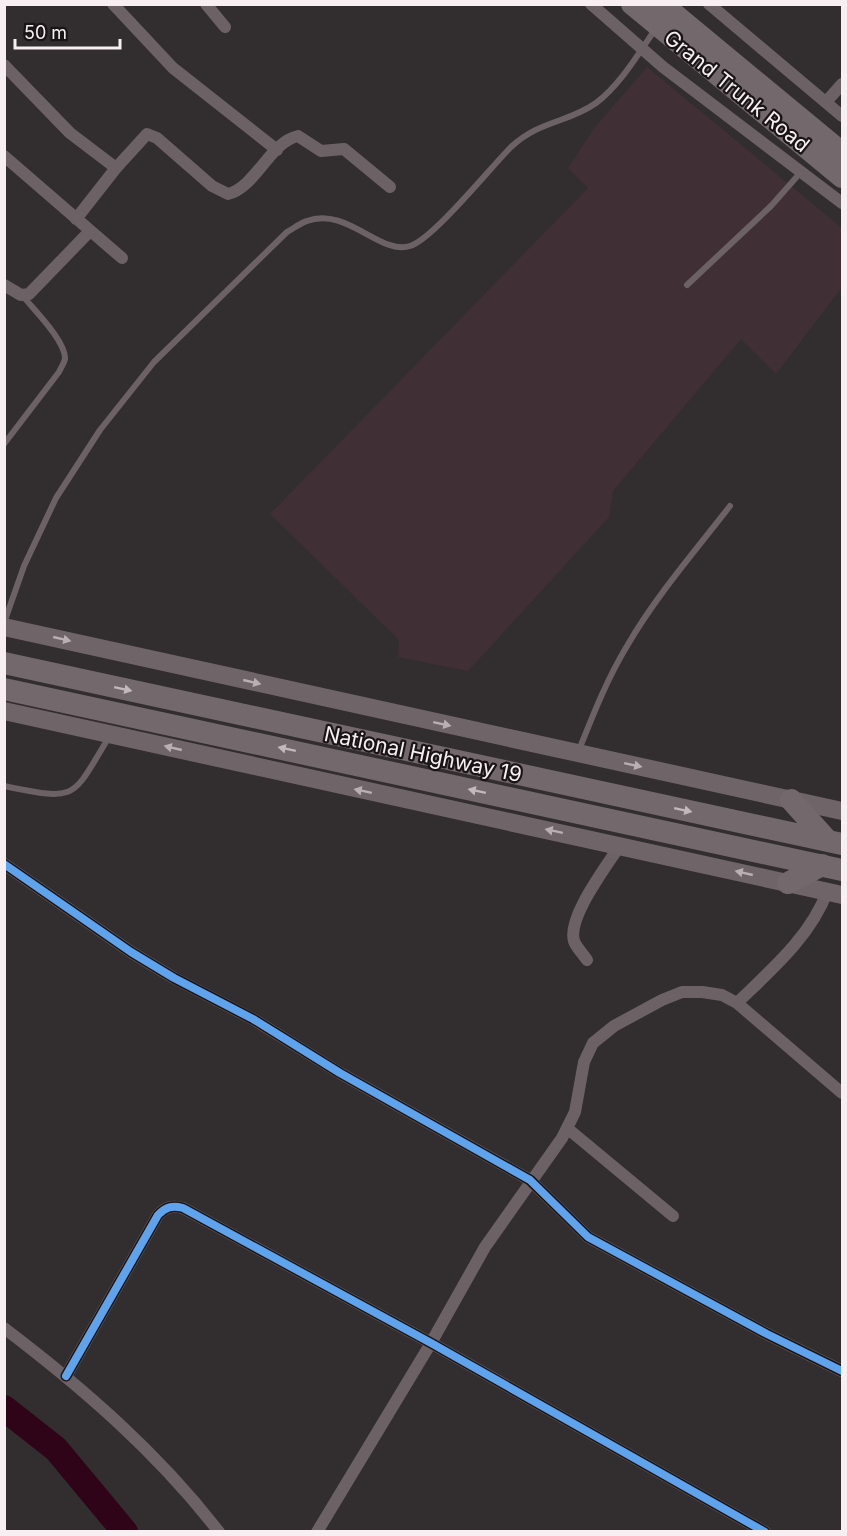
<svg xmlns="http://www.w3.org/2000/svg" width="847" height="1536" font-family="Inter,sans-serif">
  <rect width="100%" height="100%" fill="#322d2f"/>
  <path fill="#403036" d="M647,67L842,228V287L776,374L741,339L613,491L609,517L468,671L398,657L399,640L270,514L588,188L568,168L595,127Z"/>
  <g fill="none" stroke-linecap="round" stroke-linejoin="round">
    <path stroke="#2f0419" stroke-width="26" d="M4,1408L56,1449L125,1532"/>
    <path stroke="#6c6266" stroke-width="6" d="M687,285L771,206L801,172
      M4,444L59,372C61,368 64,363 65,359C66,341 33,309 22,295
      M4,623L24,566L56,498L100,430L154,362L287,232C293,229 300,223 307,221C346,206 381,256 410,246C433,239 491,167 511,147C540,120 568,123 596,103C620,85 639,53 656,28
      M579,750C593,715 607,679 627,646C656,596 695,551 730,506
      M4,786C78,801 71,800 109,737"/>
    <path stroke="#6c6266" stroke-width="12" d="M113,4L173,68L277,150
      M206,4L225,27
      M591,4L663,67L842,203
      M709,4L842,116
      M4,65L70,133L116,168
      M826,102L842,84
      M4,156L122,258
      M76,219L116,168L147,134L157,138L212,186L228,194C255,188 270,142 298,136L321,151L344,149L390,187
      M4,285L21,295L29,294L90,231
      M4,864L131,952L174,978L253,1019L340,1073L530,1180L588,1237L767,1334L842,1371
      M587,960C583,954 576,947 574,941C567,917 607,866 620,845
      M737,1003C770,971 811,936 827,892
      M567,1128L673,1216
      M4,1328C83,1388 158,1453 219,1532
      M66,1376L158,1215C166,1207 172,1205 183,1208L431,1343L765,1532
      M317,1532L431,1343L485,1247L562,1138L575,1112L584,1062L593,1043L614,1026L662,1000L682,992H702L722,995L737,1003L842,1093"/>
    <path stroke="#6f6468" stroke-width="18" d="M4,627L842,811
      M4,711L842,895"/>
    <path stroke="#73686b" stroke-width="22" d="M632,4L842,177
      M662,4L842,153
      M4,663L842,844
      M4,689L842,870
      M791,800L828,841
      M788,883L822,865"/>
    <defs>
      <path id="cycleway" d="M4,864L131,952L174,978L253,1019L340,1073L530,1180L588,1237L767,1334L842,1371
        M66,1376L158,1215C166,1207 172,1205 183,1208L431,1343L765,1532"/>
    </defs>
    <use href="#cycleway" stroke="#191416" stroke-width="11"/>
    <use href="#cycleway" stroke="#60a3ed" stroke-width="8"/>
  </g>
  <defs><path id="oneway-solid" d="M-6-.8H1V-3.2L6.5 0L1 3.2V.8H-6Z" transform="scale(1.5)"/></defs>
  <g fill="#bab0b4">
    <use href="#oneway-solid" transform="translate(62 639) rotate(13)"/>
    <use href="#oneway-solid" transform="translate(252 682) rotate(13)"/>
    <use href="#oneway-solid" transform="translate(442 724) rotate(12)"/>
    <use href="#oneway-solid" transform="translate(173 748) rotate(-167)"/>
    <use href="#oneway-solid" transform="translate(633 765) rotate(12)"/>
    <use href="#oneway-solid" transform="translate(363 791) rotate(-168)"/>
    <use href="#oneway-solid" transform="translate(554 831) rotate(-168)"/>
    <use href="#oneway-solid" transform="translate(744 873) rotate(-167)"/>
  </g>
  <g fill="#c2b9bc">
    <use href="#oneway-solid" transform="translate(123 689) rotate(12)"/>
    <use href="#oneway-solid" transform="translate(287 749) rotate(-168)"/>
    <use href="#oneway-solid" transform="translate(477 791) rotate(-168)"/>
    <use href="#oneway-solid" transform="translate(683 810) rotate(12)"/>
  </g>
  <g text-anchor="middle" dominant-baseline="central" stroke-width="4.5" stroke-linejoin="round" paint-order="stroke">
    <g font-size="21" fill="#f7eff2" stroke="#191416">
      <text transform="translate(737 91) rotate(39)">Grand Trunk Road</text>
      <text transform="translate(423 754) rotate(12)">National Highway 19</text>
    </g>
  </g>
  <rect width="847" height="1536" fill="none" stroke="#f7eff2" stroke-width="12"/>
  <path d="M15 39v9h105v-9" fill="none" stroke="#f7eff2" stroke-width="3"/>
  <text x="24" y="39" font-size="18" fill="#f7eff2" stroke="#191416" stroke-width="4.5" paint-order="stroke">50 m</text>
</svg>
